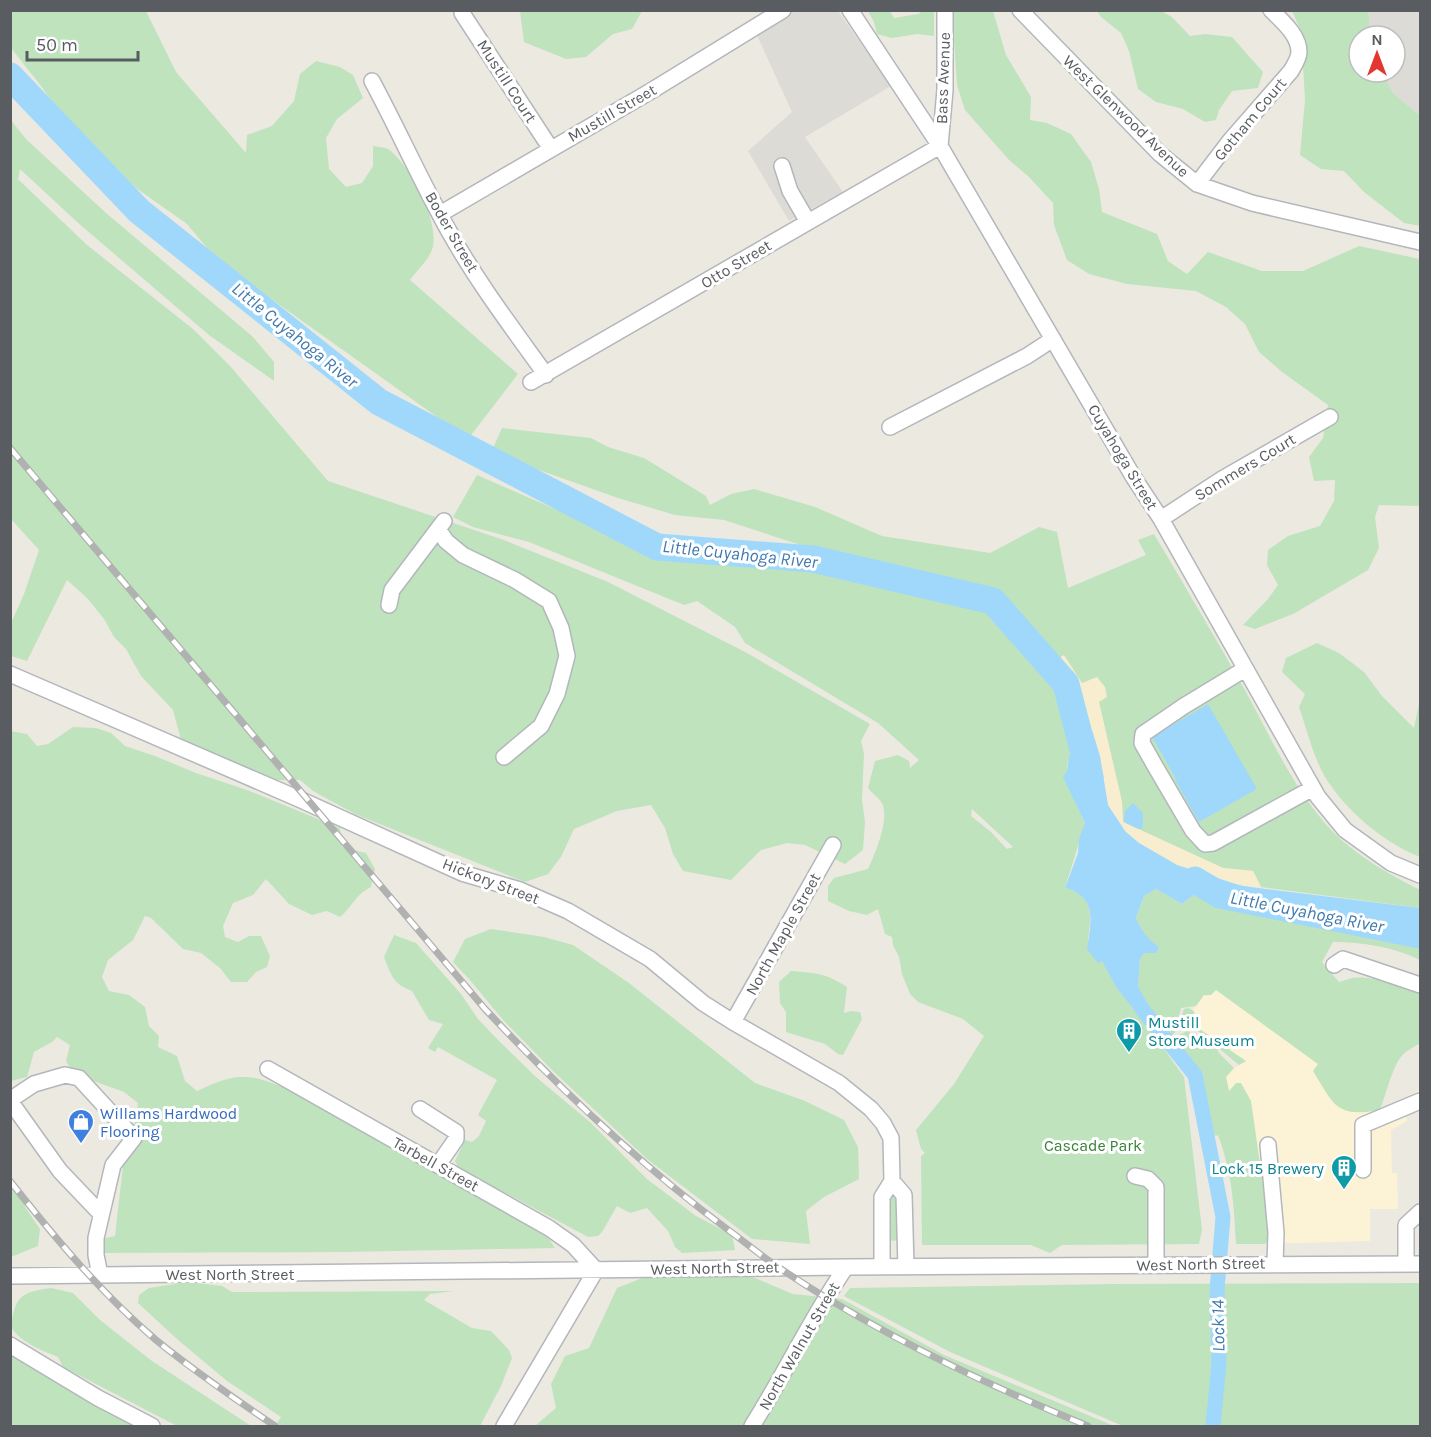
<svg xmlns="http://www.w3.org/2000/svg" width="1431" height="1437" font-family="Karla,sans-serif">
  <rect width="100%" height="100%" fill="#ece9e1"/>
  <path fill="#fcf2d5" d="M1216,989L1380,1110L1420,1090V1111L1406,1116L1407,1121L1391,1130L1392,1173H1397L1398,1209H1370V1241L1265,1244L1271,1240L1233,1088L1229,1092L1226,1077L1234,1068L1245,1062L1191,1023L1195,1017L1193,1010L1204,995L1208,996Z"/>
  <path fill="#dddbd5" d="M792,11H838L891,86L805,137L843,192L789,221L748,151L792,112L755,31Z
    M1368,11H1420V116L1393,93L1382,72H1395V36H1371Z"/>
  <path fill="#bfe3bd" fill-rule="evenodd" d="M10,11H146L176,72L246,153L247,135L272,126L294,101L300,74L316,61L340,67L353,75L363,98L337,119L326,138L329,169L346,187L362,183L373,166V146C379,147 387,147 391,151C411,169 438,218 433,246C431,258 417,270 410,280L518,374L468,439L218,261L187,224L136,188L67,124L41,86L11,48Z
    M520,11V10L642,11L632,29L613,34L586,57L566,59L524,42Z
    M868,11H890L894,18L918,14L922,11H934V36L917,34L892,38L877,34L874,22Z
    M952,11H993L1006,55L1031,97L1030,120L1047,123L1071,134L1091,162L1099,189L1102,212L1157,234L1168,261L1187,274L1208,252L1262,271H1303L1359,246L1420,259V506L1379,505L1375,517L1379,548L1368,570L1293,614L1255,629L1243,625L1268,599L1278,585L1267,565L1268,550L1288,536L1320,526L1334,501L1335,480L1314,481L1309,457L1323,438L1328,405L1282,372L1259,352L1245,324L1226,307L1196,291L1127,284L1089,274L1067,260L1054,225L1053,203L1028,176L1009,160L965,110L957,85Z
    M1097,11H1161L1172,17L1190,36L1205,34L1232,37L1263,72L1258,88L1232,91L1219,110L1216,120L1205,122L1183,109L1156,102L1138,89L1129,51L1121,33L1101,17Z
    M1292,11H1368L1371,36H1359V72H1382L1393,93L1420,116V226L1404,223L1364,192L1344,171L1321,169L1300,155L1305,100L1301,31Z
    M10,119L26,139L106,213L252,336L274,362V381L209,335L77,222L20,169L18,181L19,180L87,245L193,329L231,367L328,481L501,539L608,582L747,653L870,724L861,741L864,753L862,800L865,822L863,850L845,864L805,845L787,843L761,850L731,880L683,871L673,854L665,828L651,805L617,811L574,829L561,857L548,874L525,882L357,815L313,791L300,780H273L181,740L173,710L141,676L126,649L114,637L104,619L88,599L67,580L27,661L11,656V623L24,594L39,550L11,519Z
    M502,428L591,438L608,447L644,458L706,496L710,505L731,494L754,489L815,507L882,536L990,553L1039,527L1057,532L1068,588L1146,555L1138,540L1154,534C1185,586 1216,639 1246,692C1272,740 1295,792 1333,832C1358,857 1389,874 1420,890V908L1261,887L1253,871L1223,868L1123,822L1122,802L1101,712C1094,729 1081,739 1071,755C1059,772 1078,806 1085,823L1065,888C1095,896 1091,915 1088,940L1138,986L1140,959L1149,940L1142,931L1136,918L1144,896L1156,889L1182,904L1195,894L1220,895L1420,934V960C1394,947 1362,942 1333,942L1322,962L1339,982C1343,981 1348,979 1352,978C1369,975 1407,986 1420,995V1043C1415,1047 1405,1051 1401,1057C1393,1066 1385,1097 1380,1110C1336,1118 1334,1105 1313,1071L1318,1064L1216,990L1211,995H1204L1196,1006L1181,1008L1179,1016L1180,1025L1172,1036L1159,1042L1184,1077L1202,1230L1199,1244L1062,1245L1050,1253L1031,1245H922L921,1156L925,1153L921,1149L916,1130L954,1084L984,1036L963,1019L918,1002L910,994L902,974L899,957L893,945L892,937L885,934L878,909L867,915L849,911L828,901V886L834,878L868,869C875,854 890,819 882,803C879,798 872,793 868,788L875,761L898,755L909,761L910,768L919,760L878,723L745,643L735,627L697,601L684,605L529,542L473,527L453,517L477,475L587,523L652,546L646,541L657,547L813,559L860,570L869,585L859,564L724,520L675,515L618,498L491,453ZM972,809L973,810L1013,847L1007,849L991,832L971,816Z
    M1317,643L1339,653L1364,672L1382,696L1414,728L1420,699V857C1383,842 1346,811 1325,777C1313,756 1307,730 1299,707L1305,694L1282,672L1286,658Z
    M73,727L96,728L111,733L125,746L155,756L196,773L247,790L340,828L342,847L366,853L375,869L371,887C355,895 353,906 340,917L327,911L312,915L289,904L266,879L253,895L233,903L223,926L225,937L238,942L249,936H261L270,956L267,967L256,972L247,982H231L220,968L201,953L183,949L151,918L145,916L133,940L108,960L102,977L109,991L129,995L145,1007L149,1026L159,1036L158,1047L177,1056L185,1081L197,1091C210,1085 227,1077 242,1077C258,1076 272,1084 287,1088C311,1092 324,1090 344,1105L341,1120L528,1223L549,1239L555,1248L344,1252L104,1253L102,1239L115,1236L124,1157L141,1136L134,1126L138,1103L124,1092L74,1074L66,1061L70,1045L57,1037L52,1042L34,1052L27,1077L11,1081L10,731L27,734L37,746L48,744Z
    M491,929L544,937L573,945L629,983L755,1083L805,1101L844,1120L858,1147L859,1179L824,1197L806,1211L810,1244L752,1239L647,1159L554,1072L504,1021L469,979L453,962L465,939Z
    M394,935L416,943L461,994L478,1019L499,1041L536,1077L590,1122L647,1179L696,1216L732,1235L735,1250L682,1253L675,1247L668,1231L647,1208L630,1213L617,1206L602,1232L598,1236L588,1237L474,1176L460,1171L455,1161L465,1140L472,1142L479,1136L486,1121L478,1115L497,1080L438,1047L435,1052L428,1048L443,1024L429,1020L412,991C393,984 391,975 384,957Z
    M791,971C815,973 826,973 847,987L844,1013L851,1011L860,1012L862,1019L843,1055L838,1054L825,1044L786,1032V1012L780,1003L779,982Z
    M1188,1008C1193,1010 1195,1011 1195,1017L1191,1023L1246,1061L1239,1065L1216,1046L1219,1053L1234,1068L1226,1077L1229,1091L1236,1083H1241L1251,1101L1271,1240L1265,1244H1236C1234,1204 1232,1173 1218,1135L1216,1136L1201,1125L1194,1106L1196,1092L1184,1067L1173,1053L1174,1038L1187,1031L1216,1045L1181,1018L1184,1009Z
    M11,1184L22,1192L25,1207L40,1229L38,1246L11,1257Z
    M893,1194L898,1195V1239L894,1241L890,1240L889,1236V1195Z
    M750,1276L793,1294L842,1299L944,1355L1114,1426H535L556,1408L551,1384L565,1356L589,1348L617,1288L642,1278Z
    M188,1282L222,1286L232,1292L454,1291L430,1294L424,1300L472,1328L491,1331L509,1350L512,1358L501,1386L480,1426H275L281,1417L227,1381L178,1340L138,1303L139,1295L149,1288Z
    M1420,1283V1426H1123L950,1352L844,1296L850,1288L1114,1284Z
    M51,1288L73,1293L100,1320L152,1361L251,1426H177L63,1367L58,1357C43,1351 20,1342 11,1327C15,1296 21,1292 51,1288Z
    M10,1353L90,1400L140,1426H11Z"/>
  <path fill="#f8edcf" d="M1064,655L1082,683L1097,677L1105,687L1107,697L1099,702L1122,802L1123,822L1223,868L1253,871L1261,887L1242,886L1177,865L1139,843L1125,831L1108,805L1100,756L1089,721L1064,690L1057,659Z"/>
  <path fill="#a0d8fc" d="M1208,704L1257,789L1199,822L1175,780L1191,770L1176,779L1152,737Z
    M1092,730L1100,756L1108,805L1125,831L1139,843L1177,865L1242,886L1420,908V934L1220,895L1195,894L1182,904L1156,889L1144,896L1136,918C1142,931 1147,939 1159,947L1156,953H1144L1140,959L1138,986L1131,1006L1116,987L1102,961L1098,963L1087,949C1091,922 1098,897 1065,888L1078,853L1079,839L1085,823L1063,777L1067,771L1069,757Z
    M1133,803L1143,813V826L1141,829L1136,828L1124,822L1125,811Z"/>
  <g fill="none" stroke-linecap="round" stroke-linejoin="round">
    <path stroke="#a0d8fc" stroke-width="15" d="M1125,979L1142,1009L1195,1075L1223,1217L1217,1290L1219,1363L1213,1426"/>
    <path stroke="#a0d8fc" stroke-width="27" d="M10,76L139,211L379,402L657,547L813,559L993,601L1066,684L1090,777
      M1195,880L1220,895L1420,935"/>
    <defs>
      <path id="minor" d="M850,10L940,146L1134,478L1161,519L1318,797L1345,830L1391,863L1420,875
        M1020,10L1160,154L1197,184L1252,203L1420,242
        M462,13L551,149
        M372,81C399,131 422,184 450,233C478,283 513,329 546,375
        M782,166L790,191L808,222
        M1197,184L1229,142L1291,71C1294,66 1299,58 1299,52C1299,35 1282,21 1271,10
        M440,214L651,91L783,10
        M531,382L940,146L945,90V10
        M890,427L1027,356L1053,339
        M1161,519L1222,479L1330,417
        M444,521L438,529L446,541L463,555L515,580L549,601L561,628L567,656L557,694L541,726L504,757
        M389,605L392,590L438,529
        M1245,669L1184,706L1143,734L1142,743L1155,766L1193,831L1205,844L1213,843L1313,788
        M10,674L299,799L462,873L520,890L568,911L650,959L703,1003L733,1022L839,1083L871,1109L883,1123L891,1138L892,1181L882,1197V1267
        M1334,965L1343,959L1420,985
        M733,1022L833,845
        M268,1069L549,1228L573,1245L596,1270L504,1426
        M10,1100L34,1084L65,1075L79,1078L134,1138L113,1165L96,1238V1255L100,1275
        M10,1101L60,1171L101,1214
        M420,1109L456,1132V1139L438,1165
        M1268,1145L1276,1233L1275,1264
        M1363,1170V1125L1420,1101
        M1135,1176L1148,1179L1156,1187V1265
        M892,1181L904,1195L906,1267
        M1406,1264V1225L1420,1212
        M10,1276L846,1267L1420,1264
        M10,1345L98,1398L152,1426
        M752,1426C785,1374 811,1318 846,1267"/>
    </defs>
    <use href="#minor" stroke="#b3b7bb" stroke-width="18"/>
    <use href="#minor" stroke="#fff" stroke-width="15"/>
    <defs>
      <path id="rail" d="M10,448L485,1009C560,1089 638,1163 727,1229C745,1242 762,1257 781,1269C877,1333 982,1383 1088,1426
        M10,1181C55,1238 101,1293 156,1340C194,1371 235,1399 275,1426"/>
    </defs>
    <use href="#rail" stroke="#b0b1b1" stroke-width="7"/>
    <use href="#rail" stroke="#fff" stroke-width="4.5" stroke-dasharray="14" stroke-linecap="butt"/>
  </g>
  <defs>
    <symbol id="building-pin" viewBox="-11 -11 22 30"><path d="M0 17L-7.5 6A9.5 9.5 0 1 1 7.5 6Z" fill="#0f9aa8" stroke="#fff"/><path d="M-4-6H4V6H1V3H-1V6H-4ZM-2.5-4.3h1.7v1.8h-1.7ZM.8-4.3h1.7v1.8H.8ZM-2.5-1h1.7V.8h-1.7ZM.8-1h1.7V.8H.8Z" fill="#fff"/></symbol>
    <symbol id="shop-pin" viewBox="-11 -11 22 30"><path d="M0 17L-7.5 6A9.5 9.5 0 1 1 7.5 6Z" fill="#3f7fe0" stroke="#fff"/><path d="M-5-2.5h2.3a2.7 3.5 0 0 1 5.4 0H5L5.5 6h-11ZM-1.5-2.5h3a1.5 2.3 0 0 0-3 0Z" fill="#fff"/></symbol>
  </defs>
  <g fill-rule="evenodd">
    <use href="#building-pin" x="1114" y="1016" width="30" height="40"/>
    <use href="#shop-pin" x="66" y="1107" width="30" height="40"/>
    <use href="#building-pin" x="1329" y="1153" width="30" height="40"/>
  </g>
  <g text-anchor="middle" dominant-baseline="central" stroke-width="6" stroke-linejoin="round" paint-order="stroke">
    <g font-size="16" fill="#595d61" stroke="#fff">
      <text transform="translate(943 78) rotate(-88)">Bass Avenue</text>
      <text transform="translate(507 81) rotate(57)">Mustill Court</text>
      <text transform="translate(612 113) rotate(-30)">Mustill Street</text>
      <text transform="translate(1126 116) rotate(44)">West Glenwood Avenue</text>
      <text transform="translate(1250 119) rotate(-50)">Gotham Court</text>
      <text transform="translate(452 232) rotate(60)">Boder Street</text>
      <text transform="translate(736 264) rotate(-31)">Otto Street</text>
      <text transform="translate(1123 457) rotate(59)">Cuyahoga Street</text>
      <text transform="translate(1245 467) rotate(-31)">Sommers Court</text>
      <text transform="translate(491 881) rotate(21)">Hickory Street</text>
      <text transform="translate(783 934) rotate(-61)">North Maple Street</text>
      <text transform="translate(436 1164) rotate(29)">Tarbell Street</text>
      <text transform="translate(1201 1264) rotate(-1)">West North Street</text>
      <text transform="translate(715 1268) rotate(-1)">West North Street</text>
      <text x="230" y="1274">West North Street</text>
      <text transform="translate(799 1346) rotate(-60)">North Walnut Street</text>
    </g>
    <g font-size="16" fill="#0d838f" stroke="#fff" text-anchor="start">
      <text x="1148" y="1022">Mustill<tspan x="1148" dy="18">Store Museum</tspan></text>
      <text x="1324" y="1168" text-anchor="end">Lock 15 Brewery</text>
    </g>
    <g font-size="16" fill="#366cbe" stroke="#fff" text-anchor="start">
      <text x="100" y="1113">Willams Hardwood<tspan x="100" dy="18">Flooring</tspan></text>
    </g>
    <g font-size="16" fill="#378237" stroke="#fff">
      <text x="1093" y="1145">Cascade Park</text>
    </g>
    <g font-size="18" font-style="italic" fill="#3f79ad" stroke="#fff">
      <text transform="translate(295 335) rotate(39)">Little Cuyahoga River</text>
      <text transform="translate(740 554) rotate(6)">Little Cuyahoga River</text>
      <text transform="translate(1307 912) rotate(11)">Little Cuyahoga River</text>
      <text transform="translate(1218 1326) rotate(-91)">Lock 14</text>
    </g>
  </g>
  <rect width="1431" height="1437" fill="none" stroke="#595d61" stroke-width="24"/>
  <g transform="translate(1377 54)"><circle r="28" fill="#ffffff" stroke="#bdbec0" stroke-width="1.5"/>
  <path d="M0-4.5L10 22L0 15L-10 22Z" fill="#e3362f"/>
  <text y="-9" font-size="16" font-weight="bold" text-anchor="middle" fill="#595d61">N</text>
  </g>
  <path d="M27 51v9h111v-9" fill="none" stroke="#595d61" stroke-width="3"/>
  <text x="36" y="51" font-size="18" fill="#595d61" stroke="#ffffff" stroke-width="4.5" paint-order="stroke">50 m</text>
</svg>
